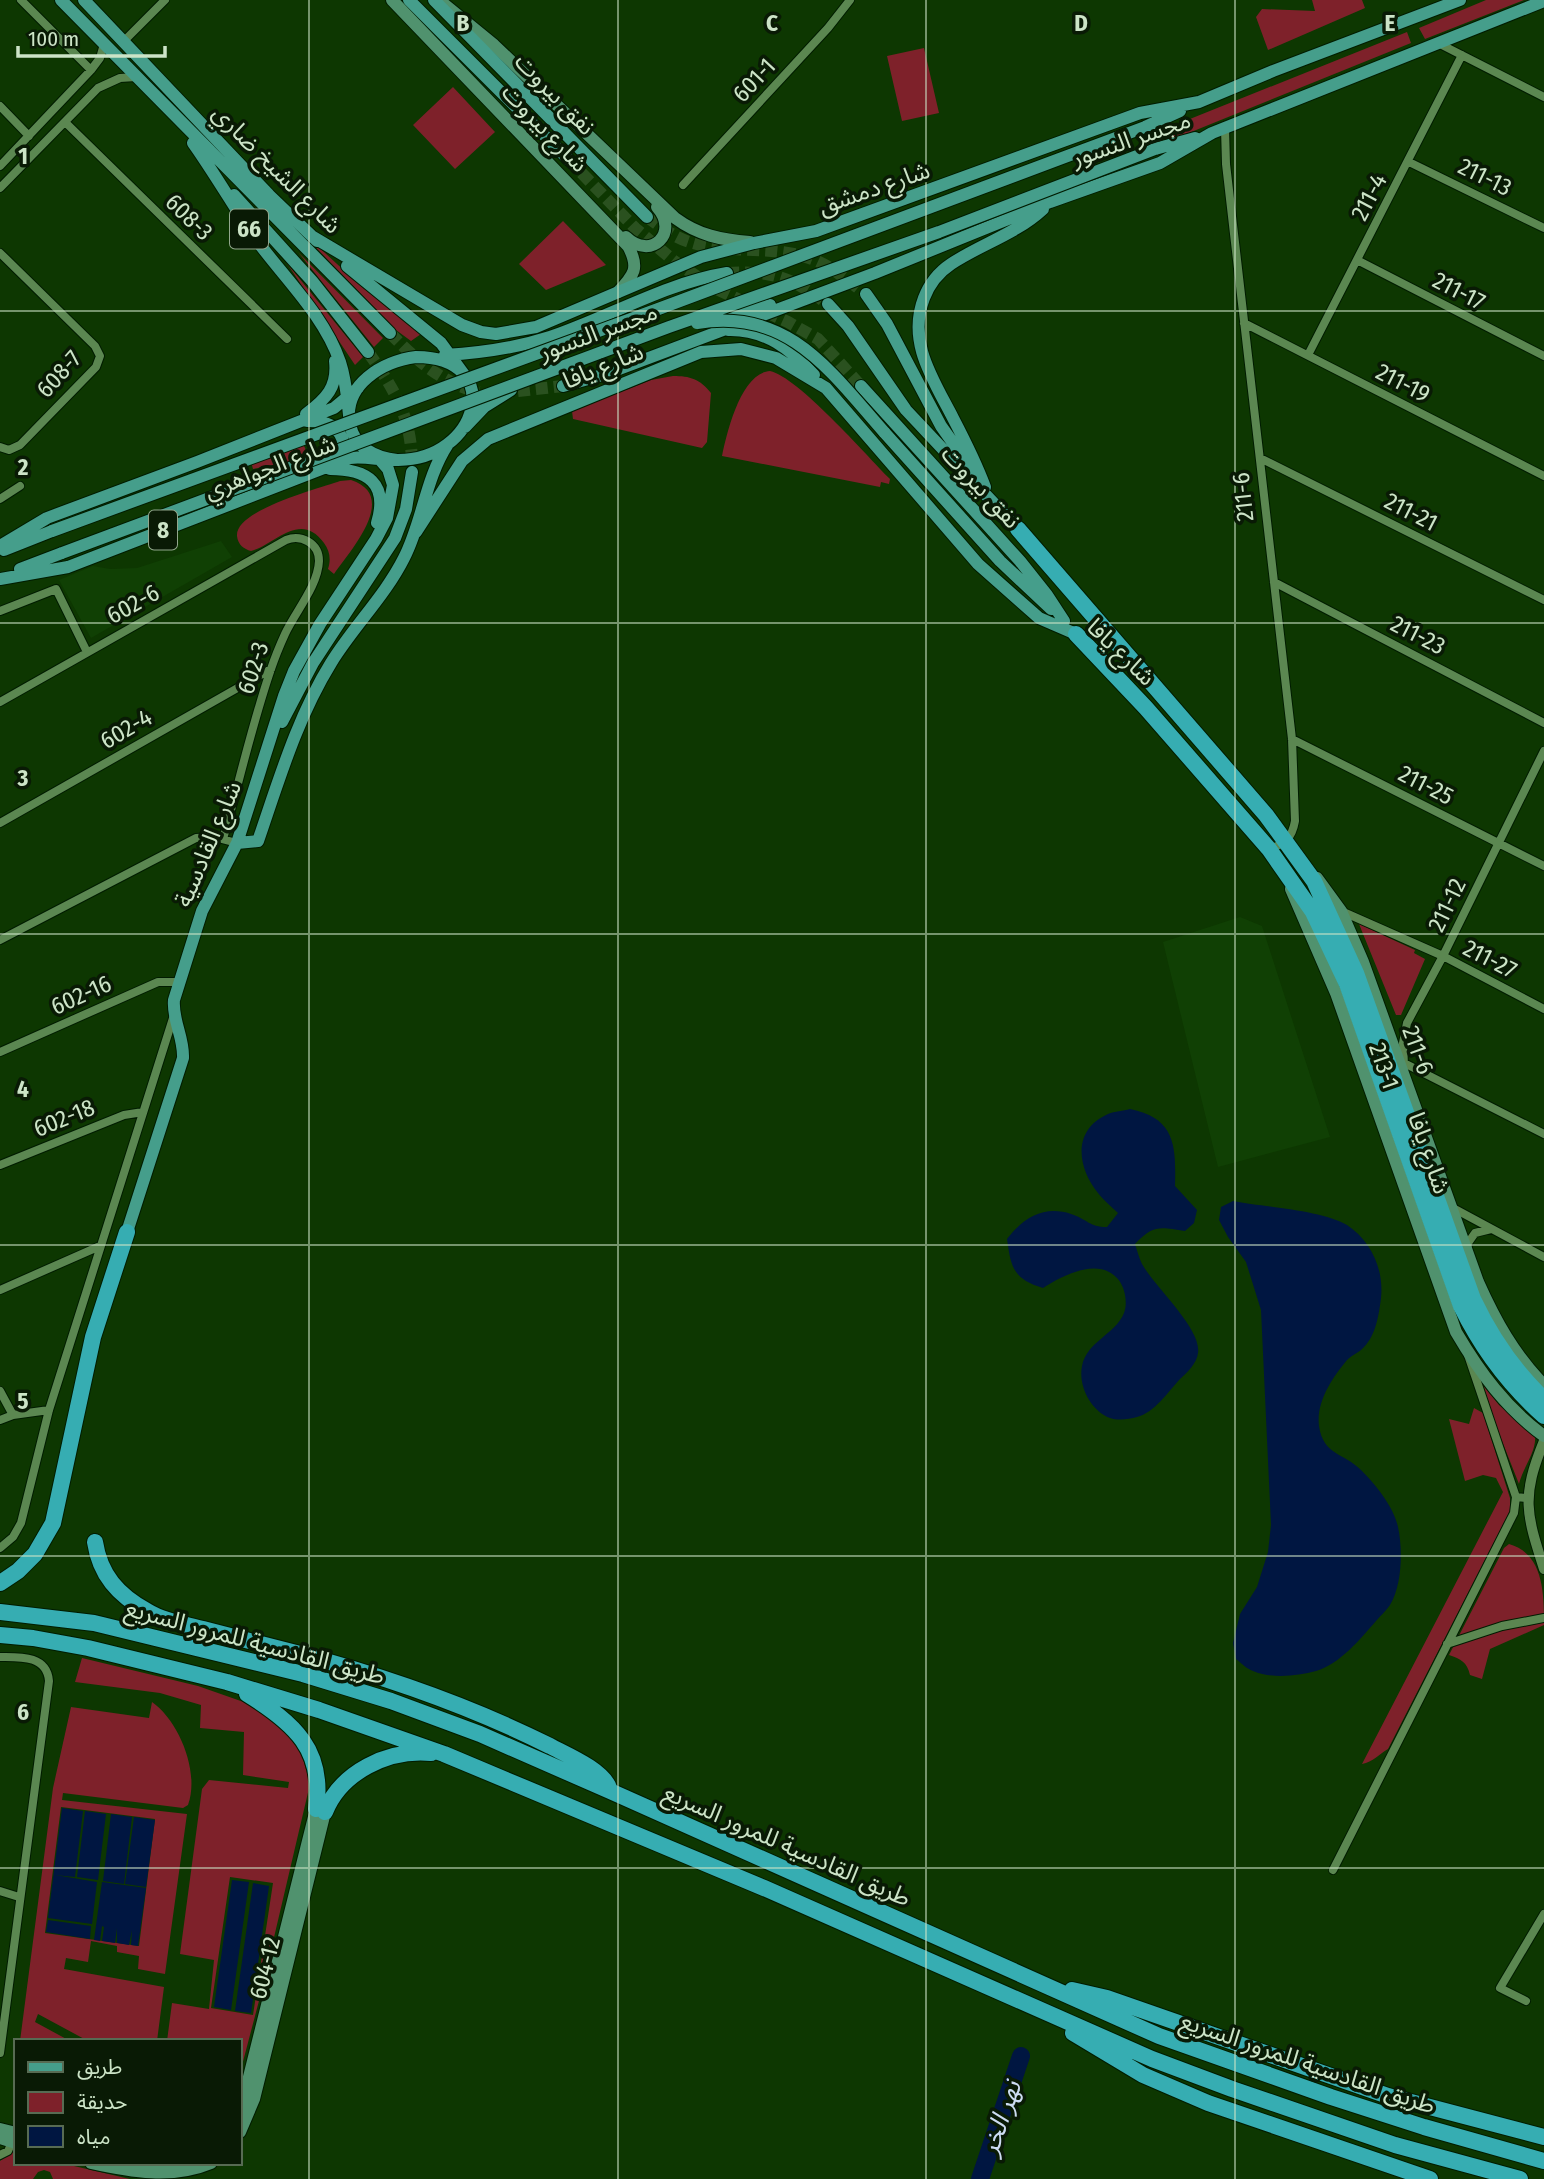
<svg xmlns="http://www.w3.org/2000/svg" width="1544" height="2179" font-family="'Fira Sans Condensed','Noto Sans Arabic',sans-serif">
  <rect width="100%" height="100%" fill="#0d3701"/>
  <path fill="#104004" d="M221,541L232,557L91,638L59,580L93,566L110,569L137,568Z
    M1240,917L1262,926L1330,1137L1218,1167L1163,942Z"/>
  <path fill="#7e212a" fill-rule="evenodd" d="M1312,0H1362L1365,8L1268,50L1256,17L1262,9L1315,11Z
    M1486,0H1524L1425,39L1419,28Z
    M1407,32L1411,43L1169,141L1165,129Z
    M924,48L939,113L902,121L887,56Z
    M453,87L495,132L455,169L413,125Z
    M288,219L361,286L421,334L411,341L396,330Z
    M563,221L606,265L546,290L519,264Z
    M298,252L383,338L374,347Z
    M286,262L363,357L355,365Z
    M770,371C798,377 866,455 890,479L889,484L881,482L880,487L722,456C727,432 741,373 770,371Z
    M673,376C690,376 700,379 711,393L707,442L702,448L573,419L572,411L651,380Z
    M302,442L310,458L253,469L251,462Z
    M351,480C400,496 350,551 334,574L328,569C331,560 330,551 324,543C300,510 275,545 251,551C244,549 238,545 237,536C235,510 320,488 340,481Z
    M1359,924L1415,950L1414,953L1425,959L1401,1015H1396Z
    M1477,1378L1499,1405L1535,1435C1537,1451 1523,1467 1519,1484Z
    M1474,1408L1483,1413L1510,1498V1511L1388,1749C1379,1754 1373,1762 1362,1764L1503,1492L1496,1478L1483,1475L1465,1481L1449,1419L1469,1424Z
    M1509,1544C1544,1554 1544,1594 1544,1625L1490,1649L1482,1679L1470,1675C1467,1662 1461,1659 1449,1655L1504,1548Z
    M82,1658L198,1686L255,1706L278,1721L300,1748L310,1784L260,1997L240,2073V2041H167L172,2003L209,2009L214,1960L180,1954L202,1789L209,1780L288,1788L289,1782L243,1775L244,1732L200,1728L201,1705L160,1693L75,1682ZM230,1877L273,1883L253,2015L211,2008Z
    M152,1702C179,1721 200,1772 188,1805L183,1808L63,1793L62,1800L187,1814L165,1974L138,1969L139,1956L117,1952V1946L91,1941L88,1962L66,1958L64,1969L164,1987L157,2041H88L38,2014L35,2022L70,2041H20L53,1788L71,1707L149,1718ZM61,1807L155,1819L139,1946L45,1933Z
    M12,2152L16,2153V2163H61L130,2179H53L50,2172L44,2170L38,2172L33,2179H0V2161Z"/>
  <path fill="#001641" d="M1130,1109C1176,1118 1176,1147 1175,1186L1197,1210L1194,1223L1185,1231C1159,1227 1153,1225 1135,1244C1137,1250 1139,1258 1142,1264C1154,1286 1202,1329 1198,1353C1197,1363 1187,1373 1180,1379C1168,1392 1154,1413 1137,1417C1129,1419 1119,1421 1110,1418C1091,1411 1078,1386 1082,1366C1087,1341 1115,1335 1124,1313C1128,1303 1125,1286 1117,1278C1097,1257 1062,1276 1043,1288C1013,1279 1011,1267 1007,1239C1023,1218 1044,1205 1071,1214C1087,1219 1089,1227 1107,1227L1118,1213C1111,1206 1103,1200 1098,1193C1077,1167 1072,1130 1108,1114C1115,1111 1123,1111 1130,1109Z
    M1233,1201C1263,1207 1322,1210 1347,1225C1371,1241 1384,1269 1381,1298C1379,1314 1376,1335 1364,1347C1360,1352 1352,1355 1347,1360C1332,1378 1316,1402 1319,1426C1323,1455 1344,1453 1361,1470C1375,1484 1394,1507 1398,1527C1403,1550 1402,1585 1390,1605C1386,1611 1380,1616 1376,1621C1360,1639 1340,1664 1316,1671C1297,1676 1272,1679 1253,1671C1247,1669 1241,1663 1236,1659L1233,1643L1240,1614L1257,1587L1268,1552L1271,1525L1261,1310L1246,1262L1228,1237L1219,1220L1221,1207Z
    M62,1808L83,1811L75,1877L55,1875L97,1882L92,1924L48,1918Z
    M85,1811L106,1814L98,1880L77,1877Z
    M111,1814L132,1817L124,1884L103,1881Z
    M134,1817L155,1820L146,1887L125,1884Z
    M232,1880L249,1882L231,2010L214,2007Z
    M102,1882L146,1888L138,1946L131,1945L132,1930L129,1945L117,1943V1928L115,1943L102,1941L104,1927L102,1926L100,1941L94,1940Z
    M253,1883L269,1886L251,2013L235,2011Z
    M48,1920L91,1926L90,1939L46,1932Z"/>
  <g fill="none" stroke-linecap="round" stroke-linejoin="round">
    <path stroke="#001641" stroke-width="18" d="M980,2179L1021,2056"/>
    <path stroke="#2a511f" stroke-width="12" stroke-dasharray="12 6" stroke-linecap="butt" d="M569,160L635,228L674,261L714,288L788,322L818,339L861,386
      M647,217C661,227 676,239 693,243C734,255 777,244 817,261C835,269 850,282 866,294
      M727,273C773,270 792,278 828,304
      M390,333C415,359 443,384 479,392
      M368,352C395,390 412,418 412,466
      M500,393L563,386"/>
    <defs>
      <path id="minor" d="M21,0L91,70
        M124,41L165,0
        M1438,43L1544,97
        M0,106L29,136
        M65,122L287,339
        M1225,128L1226,164L1292,739L1295,821C1292,838 1285,844 1269,849
        M1409,162L1544,228
        M0,166L91,70L100,58L104,44
        M683,185L828,28L850,0
        M0,188L98,88L120,78L136,77
        M0,253L95,346L100,356L96,367L20,445L9,450L0,447
        M1357,260L1544,356
        M1244,323L1544,476
        M1308,355L1462,55
        M1260,458L1544,600
        M0,499L20,486
        M1274,582L1544,723
        M0,611L56,589L87,652
        M0,702L286,540C301,534 319,543 319,561C318,586 295,612 285,634C280,645 275,657 271,669C252,724 239,783 223,839
        M1292,739L1544,866
        M0,823L271,669
        M1341,911L1443,956L1544,1009
        M0,940L196,838L214,837L237,843
        M0,1052L158,982H179
        M1404,1063L1544,1134
        M1404,1065L1403,1043L1407,1023L1443,956L1544,751
        M0,1165L124,1115L143,1112
        M1453,1208L1544,1257
        M1467,1249L1468,1243L1475,1233L1491,1229
        M0,1290L100,1246
        M1468,1355L1516,1497L1527,1498
        M0,1391L13,1415
        M0,1420L13,1415L49,1410
        M0,1548L13,1537L21,1523L49,1410L174,1015
        M1447,1644L1502,1626L1544,1618
        M0,1657C19,1657 47,1655 49,1681L0,2053
        M1333,1870L1514,1513L1516,1497
        M0,1891L19,1897
        M1526,2001L1500,1988L1544,1914
        M0,2155L8,2151L12,2142"/>
      <path id="tertiary" d="M1544,1441C1521,1497 1526,1513 1544,1569"/>
      <path id="secondary" d="M392,0L628,246C640,268 634,275 618,292
        M439,0L494,45L675,218C698,235 721,240 750,242
        M626,237C651,261 680,233 657,207
        M1317,878L1341,911L1363,962L1478,1282C1495,1320 1514,1355 1544,1385
        M1291,889L1336,993L1456,1332C1480,1373 1506,1408 1544,1436
        M240,2113L316,1809
        M0,2129L16,2133
        M240,2132L254,2099L325,1812
        M0,2138L16,2143
        M91,2163C131,2172 173,2179 211,2163
        M146,2163L161,2166L183,2163"/>
      <path id="primary" d="M61,0L390,333
        M84,0L269,195L317,241
        M409,0L569,160
        M434,0L647,217
        M1145,127L1180,111
        M193,143C215,174 234,207 255,238C284,278 324,315 340,362C346,380 347,397 349,415
        M1155,149L1195,138
        M234,195L312,281L368,352
        M313,237L462,325L481,332L496,334L536,327L701,257L754,243L816,231L1140,113L1199,102L1273,71L1460,0
        M347,266L441,343L468,380
        M866,294L887,324L941,426L975,474
        M828,304L848,326L906,410L1018,529
        M713,319L770,305
        M728,330C765,329 791,349 814,375
        M445,355C480,353 516,348 550,337C609,317 666,283 727,273
        M416,357C507,357 479,461 397,460C387,459 376,456 367,450C358,444 352,435 350,424C342,385 383,361 416,357Z
        M563,386L606,374L875,273L1050,202L1160,163L1212,133L1544,1
        M861,386L1020,561L1047,595L1064,621
        M306,414C326,399 338,387 335,361
        M307,421C326,421 340,425 344,445L339,456
        M465,427L484,407L511,390
        M884,432L1000,561L1051,609
        M330,469C367,469 389,483 377,523
        M985,487C976,463 965,441 953,418C933,379 907,342 924,298C929,285 939,272 951,264C981,244 1016,234 1043,209
        M416,532L462,461L488,439L701,352L741,349L776,358L826,388L978,564L1039,618L1076,634
        M0,546L47,518L197,462L334,408L358,388
        M4,550L52,531
        M20,569L62,553
        M0,579L68,567L350,458C367,456 381,461 398,460
        M282,722L313,663L395,538L406,509L412,472
        M237,843L258,841C279,780 297,718 331,663C353,627 385,596 404,558C423,521 425,479 448,444
        M127,1232L183,1058C184,1037 172,1020 174,1000L202,911L237,843L284,696L294,671L320,624L376,539L387,518L393,485L388,469L376,455"/>
      <path id="motorway" d="M1018,529L1266,815L1314,881L1356,973L1473,1299C1491,1337 1513,1370 1544,1399
        M1076,634L1146,708L1269,849L1313,912L1347,984L1461,1306C1482,1349 1508,1384 1544,1416
        M95,1542C100,1575 118,1595 147,1611C163,1621 184,1624 203,1629C235,1637 268,1646 300,1654C387,1677 470,1706 550,1746C567,1755 603,1770 609,1788
        M0,1583L18,1571L35,1554L53,1523L93,1337L127,1232
        M0,1612L94,1623L303,1674L391,1701L480,1734L610,1791L1159,2036L1331,2097L1424,2127L1544,2161
        M0,1635L33,1638L88,1648L227,1682L319,1710L444,1754L764,1888L1152,2059L1232,2089L1395,2145L1520,2179
        M247,1694C294,1723 325,1750 316,1809
        M325,1812C341,1772 388,1749 431,1753
        M1072,1990L1107,1998L1388,2096L1544,2137
        M1073,2033L1143,2075L1208,2103L1430,2179"/>
    </defs>
    <use href="#minor" stroke="#001c00" stroke-width="10"/>
    <use href="#tertiary" stroke="#001c00" stroke-width="12"/>
    <use href="#secondary" stroke="#001c00" stroke-width="14"/>
    <use href="#primary" stroke="#001c00" stroke-width="14"/>
    <use href="#motorway" stroke="#001c00" stroke-width="18"/>
    <use href="#minor" stroke="#5b8751" stroke-width="8"/>
    <use href="#tertiary" stroke="#5b8751" stroke-width="10"/>
    <use href="#secondary" stroke="#50926e" stroke-width="12"/>
    <use href="#primary" stroke="#459e8b" stroke-width="12"/>
    <use href="#motorway" stroke="#36adb2" stroke-width="16"/>
    <defs>
      <path id="primary-bridge" d="M697,323C788,307 831,372 884,432
        M52,531L661,308L1145,127
        M62,553L669,327L939,232L1155,149"/>
    </defs>
    <use href="#primary-bridge" stroke="#001c00" stroke-width="14" stroke-linecap="butt"/>
    <use href="#primary-bridge" stroke="#459e8b" stroke-width="12"/>
  </g>
  <path fill="none" stroke="#cce4c7" stroke-width="2" stroke-opacity="0.55" d="M309,0V2179M618,0V2179M926,0V2179M1235,0V2179M0,311H1544M0,623H1544M0,934H1544M0,1245H1544M0,1556H1544M0,1868H1544"/>
  <g text-anchor="middle" dominant-baseline="central" stroke-width="7" stroke-linejoin="round" paint-order="stroke">
    <g fill="#091a05" stroke="#92a78d" stroke-width="2">
      <rect x="230" y="209.5" width="38" height="39" rx="5"/>
      <rect x="149" y="510.5" width="28" height="39" rx="5"/>
    </g>
    <g font-size="23" font-weight="bold" fill="#cce4c7">
      <text x="249" y="229">66</text>
      <text x="163" y="530">8</text>
    </g>
    <g font-size="24" fill="#cce4c7" stroke="#091a05">
      <text transform="translate(754 80) rotate(-47)">601-1</text>
      <text transform="translate(555 94) rotate(46)">نفق بيروت</text>
      <text transform="translate(545 128) rotate(46)">شارع بيروت</text>
      <text transform="translate(1131 139) rotate(-19)">مجسر النسور</text>
      <text transform="translate(277 169) rotate(45)">شارع الشيخ ضاري</text>
      <text transform="translate(1485 177) rotate(26)">211-13</text>
      <text transform="translate(874 188) rotate(-19)">شارع دمشق</text>
      <text transform="translate(1369 197) rotate(-62)">211-4</text>
      <text transform="translate(189 217) rotate(44)">608-3</text>
      <text transform="translate(1459 291) rotate(27)">211-17</text>
      <text transform="translate(598 332) rotate(-20)">مجسر النسور</text>
      <text transform="translate(603 366) rotate(-22)">شارع يافا</text>
      <text transform="translate(59 374) rotate(-48)">608-7</text>
      <text transform="translate(1403 383) rotate(27)">211-19</text>
      <text transform="translate(270 467) rotate(-21)">شارع الجواهري</text>
      <text transform="translate(981 487) rotate(47)">نفق بيروت</text>
      <text transform="translate(1243 497) rotate(-96)">211-6</text>
      <text transform="translate(1411 512) rotate(27)">211-21</text>
      <text transform="translate(133 604) rotate(-29)">602-6</text>
      <text transform="translate(1418 635) rotate(27)">211-23</text>
      <text transform="translate(1121 652) rotate(44)">شارع يافا</text>
      <text transform="translate(253 668) rotate(-72)">602-3</text>
      <text transform="translate(126 729) rotate(-30)">602-4</text>
      <text transform="translate(1426 785) rotate(27)">211-25</text>
      <text transform="translate(208 844) rotate(-67)">شارع القادسية</text>
      <text transform="translate(1447 905) rotate(-64)">211-12</text>
      <text transform="translate(1490 959) rotate(27)">211-27</text>
      <text transform="translate(81 995) rotate(-24)">602-16</text>
      <text transform="translate(1418 1050) rotate(70)">211-6</text>
      <text transform="translate(1384 1066) rotate(71)">213-1</text>
      <text transform="translate(64 1118) rotate(-22)">602-18</text>
      <text transform="translate(1429 1153) rotate(71)">شارع يافا</text>
      <text transform="translate(255 1642) rotate(15)">طريق القادسية للمرور السريع</text>
      <text transform="translate(787 1845) rotate(24)">طريق القادسية للمرور السريع</text>
      <text transform="translate(265 1968) rotate(-76)">604-12</text>
      <text transform="translate(1308 2063) rotate(19)">طريق القادسية للمرور السريع</text>
    </g>
    <g font-size="26" font-style="italic" fill="#cddcf2" stroke="#091a05">
      <text transform="translate(1001 2118) rotate(-71)">نهر الخر</text>
    </g>
  </g>
  <g font-size="23" text-anchor="middle" font-weight="bold" fill="#cce4c7" stroke="#091a05" stroke-width="7" stroke-linejoin="round" paint-order="stroke">
    <text x="463" y="31">B</text>
    <text x="772" y="31">C</text>
    <text x="1081" y="31">D</text>
    <text x="1390" y="31">E</text>
    <text x="23" y="164">1</text>
    <text x="23" y="475">2</text>
    <text x="23" y="786">3</text>
    <text x="23" y="1097">4</text>
    <text x="23" y="1409">5</text>
    <text x="23" y="1720">6</text>
  </g>
  <rect x="14" y="2039" width="228" height="126" fill="#091a05" stroke="#576b53" stroke-width="2"/>
  <rect x="28" y="2062" width="35" height="10" fill="#459e8b" stroke="#576b53" stroke-width="2"/>
  <text x="77" y="2074" font-size="21" fill="#cce4c7">طريق</text>
  <rect x="28" y="2092" width="35" height="21" fill="#7e212a" stroke="#576b53" stroke-width="2"/>
  <text x="77" y="2109" font-size="21" fill="#cce4c7">حديقة</text>
  <rect x="28" y="2126" width="35" height="21" fill="#001641" stroke="#576b53" stroke-width="2"/>
  <text x="77" y="2144" font-size="21" fill="#cce4c7">مياه</text>
  <path d="M18 46v10h147v-10" fill="none" stroke="#cce4c7" stroke-width="3.5"/>
  <text x="28" y="46" font-size="21" fill="#cce4c7" stroke="#091a05" stroke-width="5" paint-order="stroke">100 m</text>
</svg>
